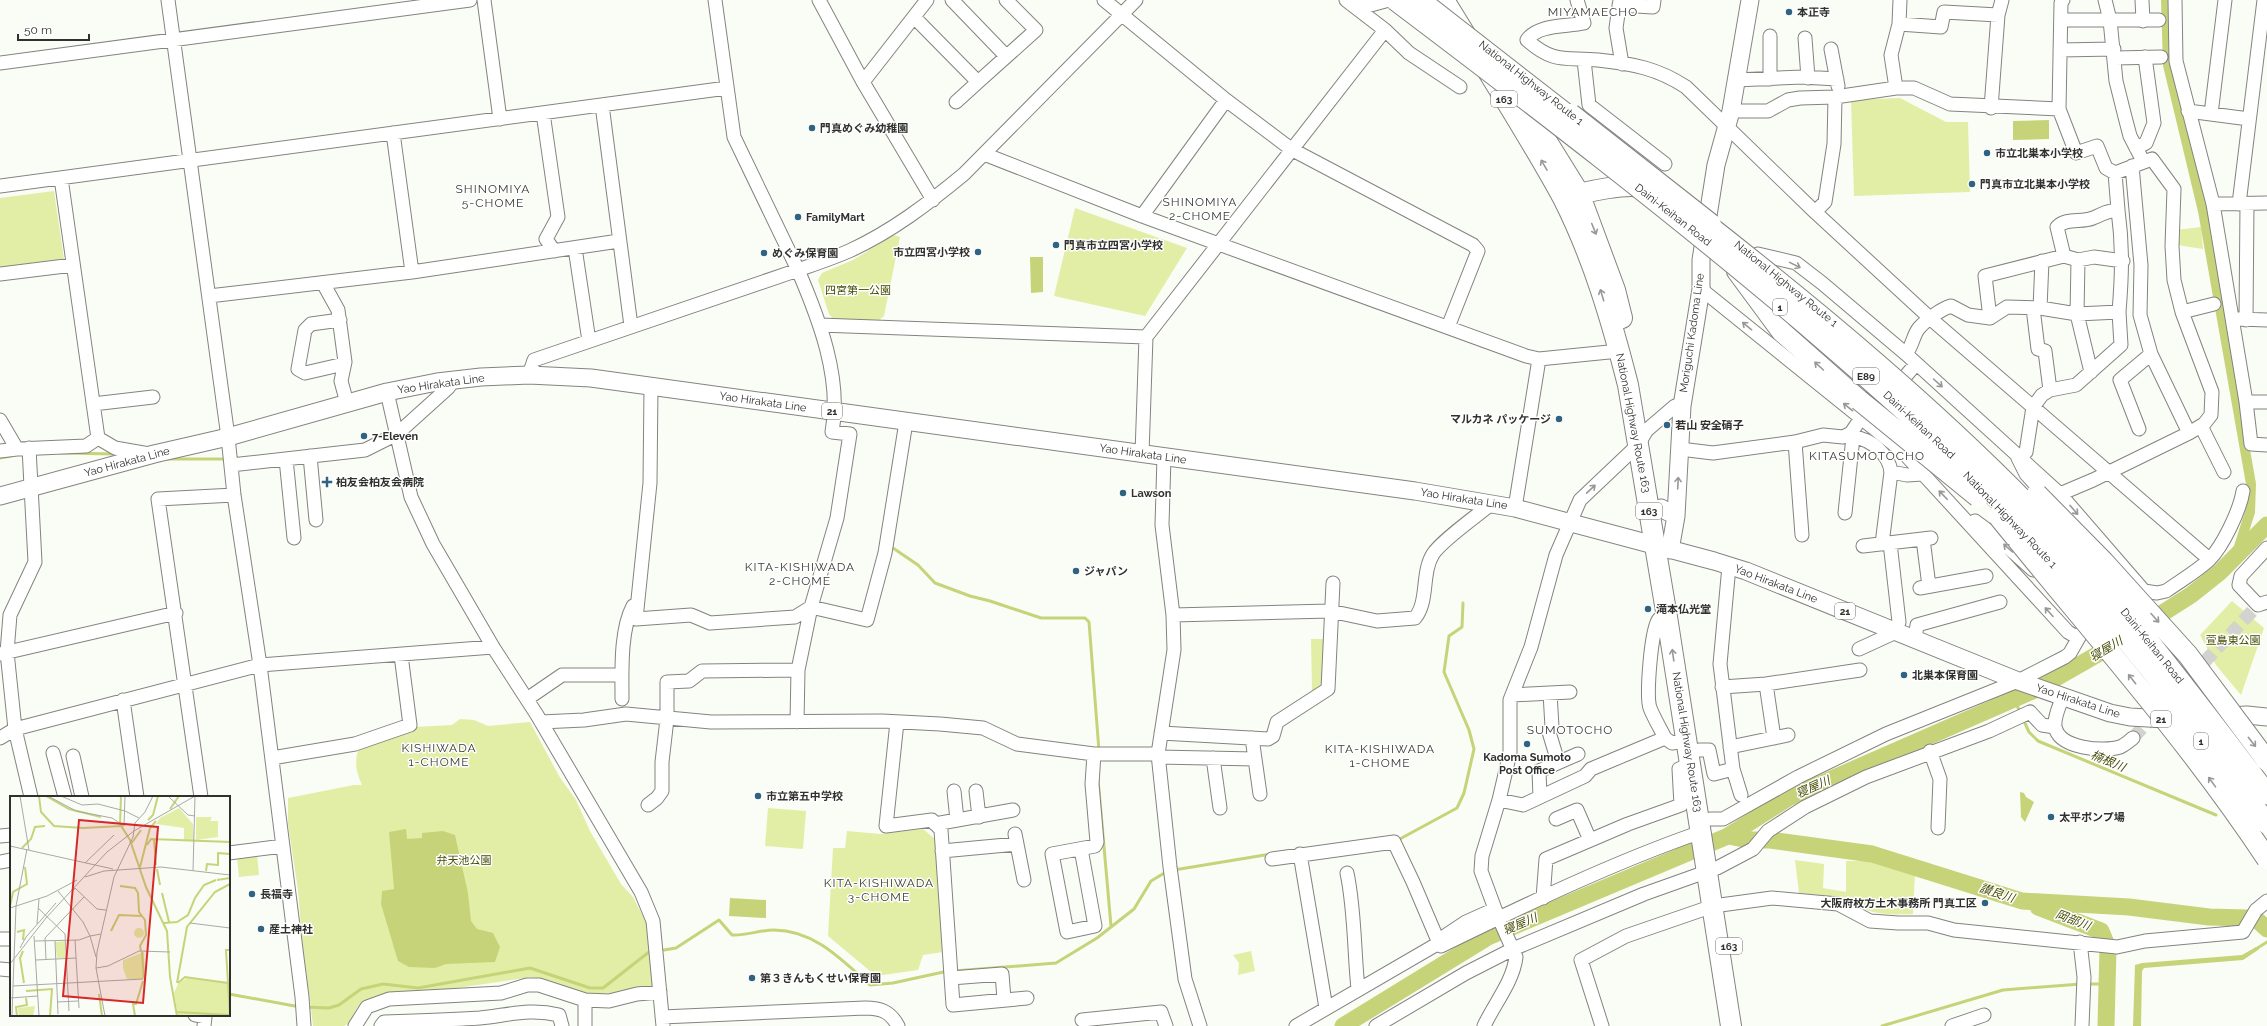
<svg xmlns="http://www.w3.org/2000/svg" width="2267" height="1026" font-family="Raleway,'Noto Sans JP',sans-serif">
  <rect width="100%" height="100%" fill="#fafcf6"/>
  <path fill="#e2eea5" d="M1900,98L1946,122H1968L1970,192L1854,196L1851,100Z
    M54,191L64,259L0,267V198Z
    M1075,208L1187,248L1145,316L1054,296Z
    M2201,227L2203,249L2177,245L2176,230Z
    M894,235L900,237L884,316L878,321H835L829,314L818,280L822,273L853,260Z
    M2232,601L2264,628L2241,695L2216,665L2200,635Z
    M1311,639H1323L1324,683L1312,691Z
    M460,719L474,720L488,726L530,722L559,776L576,800L590,831L621,884L633,897L646,922L653,988L602,994L586,993L531,977L525,978L443,990L376,996L357,1008L348,1024L344,1026H313L311,1009L281,1005L311,1008L302,940L298,890L288,824V798L354,785H362C357,773 354,765 358,751L363,747L415,727L452,725Z
    M768,808L806,811L803,849L765,846Z
    M923,829L935,839L943,952L923,955L918,970L876,976L828,936L833,848H845L847,831L880,834Z
    M257,855L259,875L239,877L237,857Z
    M1795,860L1824,864L1823,888L1846,892V861H1875L1915,873L1913,914C1884,915 1872,915 1847,901V898L1799,893Z
    M1251,951L1255,971L1238,975L1239,963L1233,955Z"/>
  <path fill="#c7d378" d="M2049,120V139L2013,140V121Z
    M1030,257H1043V292L1031,293Z
    M2020,792L2024,793L2026,797L2034,802L2025,822L2021,817Z
    M406,829L407,839L422,838V833L443,831L455,835L468,893L471,921L477,929L493,933L500,947L495,962L446,964L435,968L409,967L398,961L381,904L382,891L394,889L389,832Z
    M730,898L766,900V918L729,916Z
    M2256,947L2259,949L2258,950L2243,960L2144,968L2142,971L2141,1026H2133L2135,965L2142,963L2242,955Z"/>
  <g fill="none" stroke-linecap="round" stroke-linejoin="round">
    <path stroke="#c7d378" stroke-width="3" d="M61,453L115,454
      M0,458L11,456
      M167,459H227
      M890,546L918,565L935,583L970,596L990,601L1041,618H1085L1089,622L1099,751
      M2014,699L2020,712
      M2023,719L2029,732L2038,741L2216,815
      M1098,779L1111,926
      M1398,840L1457,808L1464,793L1474,749L1469,730L1444,672L1449,636L1462,627L1463,603
      M1174,870L1271,854
      M2256,949L2267,942
      M664,950L676,948L719,920L732,935C746,936 759,930 774,930C814,930 842,960 870,985L893,983L948,971
      M954,971L1056,963L1097,938L1134,909L1151,881L1166,872
      M2086,984H2106
      M229,994L300,1007
      M305,1007L329,1008L339,1005L361,989L383,984L418,988L530,968L590,988H603L649,952
      M1882,1026L2003,990L2081,984"/>
    <path stroke="#c7d378" stroke-width="10" d="M2166,0L2168,65L2203,211L2251,484L2250,512L2236,556"/>
    <path stroke="#c7d378" stroke-width="17" d="M2144,625L2191,595L2220,572L2267,525
      M1728,836L1749,840H1770L1872,854L2022,901L2129,907L2209,917L2248,918L2257,920L2267,929
      M2038,907L2101,931L2108,948L2106,1026
      M1343,1026L1488,937L1728,836L1788,798L2037,689L2119,642"/>
    <path stroke="#d2d3ce" stroke-width="13" stroke-dasharray="13 6" stroke-linecap="butt" d="M2178,690L2258,605
      M2133,738L2155,714"/>
    <defs>
      <path id="minor" d="M168,0L228,437L234,495L260,665L302,997L304,1026
        M484,0L500,119
        M715,0L734,137L798,270C815,264 833,258 849,251C891,232 929,203 964,174L1136,0
        M819,0L863,82L933,200
        M952,0L1006,56
        M1104,0L1226,100L1291,149L1473,245L1478,251L1448,327
        M1346,0L1385,30L1409,53L1460,87
        M1577,0L1584,23C1566,27 1538,24 1527,40C1554,64 1565,57 1598,60C1633,64 1657,68 1686,87L1815,212L1931,319L2209,559
        M1620,0L1616,28L1622,64
        M2105,0L2110,20L2116,81L2125,117L2130,136L2143,161
        M2142,0L2143,21
        M2175,0L2176,61L2213,204L2246,402H2267
        M1351,4L1367,6L1389,0
        M1619,5L1653,7L1654,0
        M914,17L978,82L1036,30L1006,0
        M2062,20H2159
        M1899,24L1941,27L1944,12L1998,15
        M1770,36V79
        M1805,38L1808,78
        M1831,49L1838,86
        M2060,50L2114,49
        M2115,58L2161,57
        M1584,60L1589,105L1665,164
        M0,63L470,0
        M1736,80L1802,77L1837,79
        M863,82L927,0
        M1896,88L1891,55L1899,24L1900,0
        M956,102L978,82
        M602,105L631,326
        M1991,108L1998,15L2002,0
        M2059,109L2061,3L2063,0
        M1731,111H1768L1788,100L1800,98L1835,97
        M2188,111L2249,119
        M543,113L558,217L546,239L554,251
        M2211,114L2225,0
        M393,133L412,272
        M2136,148L2146,143L2154,123L2145,57
        M984,154L1142,216L1526,356L1539,359L1619,351
        M2132,166L2141,265L2140,315L2151,354L2189,433
        M61,178L98,438
        M0,186L727,88
        M2213,204L2267,203
        M2239,204L2264,0
        M2118,210C2123,247 2122,275 2119,312
        M1815,212L1825,202L1834,144L1835,97L1896,88H1914L1950,104L2059,109L2076,153L2097,146L2106,168L2115,173L2152,159L2174,189L2172,246L2174,280L2182,312L2212,392L2211,415L2204,424L2189,433L2093,480L2060,494
        M1142,216L1226,100
        M575,248L589,341
        M1758,254L1796,263L1822,283L1906,354L2060,494L2144,591L2157,593L2166,591C2180,581 2196,572 2209,560C2223,546 2240,510 2243,491
        M2064,256L2057,227C2067,217 2081,223 2093,218C2104,214 2104,211 2118,210L2115,173
        M2078,260L2077,314L2091,372
        M0,274L73,265
        M323,283L338,310L345,362L341,381L347,403
        M1701,289L1902,451L2068,632L2078,638
        M209,296L412,272L619,241
        M2033,308L2038,349L2045,351L2050,390
        M2040,308L2042,261
        M2182,312L2214,304
        M1990,318L1985,276L2064,256L2078,260L2094,257L2123,261
        M2239,319L2267,320
        M340,320L311,324L305,330L298,369L305,373L344,364
        M2246,320L2247,204
        M820,325L1146,337
        M1906,354C1913,345 1913,335 1919,328C1926,320 1941,309 1951,306L1968,315L1990,318L2007,307L2040,308L2077,314L2119,312L2121,345L2076,385L2050,390L2042,395L2033,407L2026,452L2018,458L2026,474L2047,497
        M529,375L534,360L798,270C819,319 842,378 832,432L850,434L837,518L811,607L798,670L797,722
        M651,387L650,483L636,619L691,615L710,623L795,617L811,607L867,620L885,553L906,422
        M387,392L411,497L433,544L493,647L537,715L641,892L653,921L663,1026
        M2246,402L2251,444L2267,445
        M93,404L153,397
        M0,420L17,449L86,446L98,438
        M2201,426L2224,472
        M2139,429L2120,380L2151,354
        M1853,437C1871,439 1889,454 1891,472L1882,544
        M98,438L115,448L149,454
        M1795,442L1802,535
        M29,448L35,562L10,615L7,652L15,729L31,797
        M1680,449L1713,453L1795,442L1823,435L1843,437L1851,433L1859,421L1871,416L1916,364
        M0,451L17,449
        M1142,454L1146,337L1385,30
        M310,456L316,520
        M1164,457L1162,525L1173,615L1174,650L1158,754L1170,867L1185,979L1200,1026
        M286,459L294,538
        M231,465L365,450L397,434L448,388L453,381
        M1891,472L1907,475L1922,474
        M1515,508L1539,359
        M1845,513L1853,437L1851,433
        M1975,521L1994,535L2033,570
        M1923,539L1929,586
        M1863,546L1931,538
        M2267,548L2241,576L2239,585L2258,605L2267,602
        M1729,566L1720,664L1733,769L1741,795
        M1920,588L1986,576
        M1173,615L1330,611L1377,621L1415,618C1429,601 1421,573 1433,554C1441,541 1478,515 1491,504
        M1915,639L1917,625L2000,602
        M1859,649L1896,632L1899,622L1890,543
        M0,654L176,613
        M1766,684L1774,738
        M1722,687L1766,684L1860,670
        M1550,693L1552,727L1549,732L1558,762
        M1512,695L1570,692
        M2063,696C2060,705 2054,716 2055,726C2058,749 2104,752 2120,747C2125,745 2129,741 2133,738
        M527,699L562,675H622
        M622,699C622,672 620,630 633,606
        M123,700L137,797
        M541,722L584,720L626,714L711,722L882,721L940,724L983,728L1017,744L1094,754H1158
        M897,722L886,826L932,820L941,830L953,1005L1027,998
        M1161,733L1268,739L1273,736L1277,722L1328,689L1333,583
        M0,738L15,729L260,665L493,647
        M1252,738L1260,794
        M1665,738C1660,728 1654,718 1650,708C1646,696 1651,628 1659,619L1667,617
        M1730,747L1788,735
        M1699,750H1709L1714,774L1733,769
        M1930,751L1940,779L1938,828
        M53,753L65,797
        M73,756L82,797
        M1158,757L1255,759
        M272,758L355,744L410,725L401,655
        M1213,758L1220,808
        M954,791L957,820
        M976,791L979,817
        M201,797L158,499L234,495
        M1540,797L1539,771L1578,754
        M1499,800L1523,805L1585,776L1591,769L1665,738L1672,743L1686,741
        M648,805L657,798L662,791V762L667,719V682L689,681L702,671L798,670
        M1556,819L1577,810L1590,840
        M1710,819H1723L1798,777L1886,734L2018,681L2065,657L2070,653L2082,632
        M935,824L1013,810
        M1015,834L1024,880
        M0,836L11,835
        M1081,849L1095,926L1067,932L1052,854L1095,846L1097,842L1092,784L1094,754
        M942,851L1017,844
        M229,853L283,846
        M1300,854L1326,1008
        M1272,859L1394,842L1413,882L1439,943
        M0,862L11,860
        M1347,873C1355,911 1354,951 1358,989
        M1543,898L1546,859L1628,824L1681,805L1679,769L1690,764
        M1442,938L1466,922L1495,909
        M0,939H11
        M2080,942L2084,977L2082,1026
        M0,969L11,970
        M951,978L1002,974L1004,999
        M195,1015L205,1017L204,1026
        M662,1017L865,1008C880,1008 890,1011 898,1026
        M1082,1020L1161,1012L1166,1026
        M355,1026L367,1007L389,999L501,993L527,985H539L585,1000
        M381,1026L384,1022C416,1021 448,1020 480,1018C509,1015 530,1008 559,1015L562,1026
        M585,1026V1000L609,1001L637,994L660,992
        M1296,1026L1439,943L1441,946C1525,905 1612,863 1701,832
        M1376,1026L1466,973L1513,949L1644,894L1717,868L1753,849L1768,831L1805,807L1866,777L1989,731L2030,712L2042,725L2055,727
        M1484,1026C1494,1004 1513,982 1516,957L1495,909L1481,871L1482,856L1499,800L1510,753V700L1531,647L1556,555L1580,500L1638,445L1647,430L1675,406H1682
        M1602,1026L1581,960L1626,936L1713,906L1772,898L1838,904L1870,921L1898,923H1928L1954,930L2117,947L2145,941L2243,932L2256,910L2267,901
        M1952,1026L1984,1015"/>
      <path id="major" d="M0,496L154,454L228,437L387,392L437,382L481,377L529,375L591,378L1415,491L1515,508L1714,561L1746,571L2018,681L2110,713L2130,717L2166,719L2247,715L2267,717
        M1661,508L1668,512L1676,507
        M1670,550L1676,516L1682,406L1701,289V260L1716,165L1731,111L1750,0"/>
      <path id="highway" d="M1444,0L1465,34
        M1487,70C1513,112 1539,154 1563,198C1593,257 1612,322 1628,385L1667,617L1731,1026
        M1518,95L1579,193L1615,290L1622,318
        M1567,198C1583,192 1632,181 1646,189
        M1737,271L1782,332L1859,400"/>
    </defs>
    <use href="#minor" stroke="#838480" stroke-width="15"/>
    <use href="#major" stroke="#838480" stroke-width="19"/>
    <use href="#highway" stroke="#838480" stroke-width="22"/>
    <use href="#minor" stroke="#fff" stroke-width="13"/>
    <use href="#major" stroke="#fff" stroke-width="17"/>
    <use href="#highway" stroke="#fff" stroke-width="20"/>
    <defs>
      <path id="highway-bridge" d="M1395,0C1534,105 1672,211 1804,323C1882,390 1960,458 2031,533C2117,623 2195,723 2267,824
        M1420,0L1579,124
        M1571,114L1711,224
        M1699,218C1819,312 1936,409 2042,519C2124,604 2195,700 2267,794
        M1859,400L1978,497
        M2037,494L2104,562L2188,655L2267,761
        M1998,516C2089,629 2187,738 2267,859"/>
    </defs>
    <use href="#highway-bridge" stroke="#838480" stroke-width="22" stroke-linecap="butt"/>
    <use href="#highway-bridge" stroke="#fff" stroke-width="20"/>
  </g>
  <defs><path id="oneway-shaft" d="M-6 0H5M1.5-3L5.5 0L1.5 3" fill="none" stroke-width="1.6" stroke-linecap="round" stroke-linejoin="round"/></defs>
  <g stroke="#989896">
    <use href="#oneway-shaft" transform="translate(1544 165) rotate(-120)"/>
    <use href="#oneway-shaft" transform="translate(1594 229) rotate(68)"/>
    <use href="#oneway-shaft" transform="translate(1795 265) rotate(26)"/>
    <use href="#oneway-shaft" transform="translate(1602 295) rotate(-107)"/>
    <use href="#oneway-shaft" transform="translate(1747 326) rotate(-141)"/>
    <use href="#oneway-shaft" transform="translate(1819 366) rotate(-138)"/>
    <use href="#oneway-shaft" transform="translate(1938 383) rotate(42)"/>
    <use href="#oneway-shaft" transform="translate(1848 407) rotate(-141)"/>
    <use href="#oneway-shaft" transform="translate(1678 483) rotate(-87)"/>
    <use href="#oneway-shaft" transform="translate(1591 489) rotate(-43)"/>
    <use href="#oneway-shaft" transform="translate(1943 495) rotate(-134)"/>
    <use href="#oneway-shaft" transform="translate(2074 510) rotate(49)"/>
    <use href="#oneway-shaft" transform="translate(2008 548) rotate(-138)"/>
    <use href="#oneway-shaft" transform="translate(2049 612) rotate(-132)"/>
    <use href="#oneway-shaft" transform="translate(2155 618) rotate(48)"/>
    <use href="#oneway-shaft" transform="translate(1673 655) rotate(-98)"/>
    <use href="#oneway-shaft" transform="translate(2132 679) rotate(-128)"/>
    <use href="#oneway-shaft" transform="translate(2252 742) rotate(52)"/>
    <use href="#oneway-shaft" transform="translate(2212 782) rotate(-126)"/>
  </g>
  <g fill="#306380" stroke="#fff" stroke-width="1.5">
    <circle cx="1789" cy="12" r="4"/>
    <circle cx="812" cy="128" r="4"/>
    <circle cx="1987" cy="153" r="4"/>
    <circle cx="1972" cy="184" r="4"/>
    <circle cx="798" cy="217" r="4"/>
    <circle cx="1056" cy="245" r="4"/>
    <circle cx="978" cy="252" r="4"/>
    <circle cx="764" cy="253" r="4"/>
    <circle cx="1559" cy="419" r="4"/>
    <circle cx="1667" cy="425" r="4"/>
    <circle cx="364" cy="436" r="4"/>
    <path d="M325 476h4v4h4v4h-4v4h-4v-4h-4v-4h4z"/>
    <circle cx="1123" cy="493" r="4"/>
    <circle cx="1076" cy="571" r="4"/>
    <circle cx="1648" cy="609" r="4"/>
    <circle cx="1904" cy="675" r="4"/>
    <circle cx="1527" cy="744" r="4"/>
    <circle cx="758" cy="796" r="4"/>
    <circle cx="2051" cy="817" r="4"/>
    <circle cx="252" cy="894" r="4"/>
    <circle cx="1985" cy="903" r="4"/>
    <circle cx="261" cy="929" r="4"/>
    <circle cx="752" cy="978" r="4"/>
  </g>
  <g text-anchor="middle" dominant-baseline="central" stroke-width="3" stroke-linejoin="round" paint-order="stroke">
    <g fill="#fff" stroke="#6e6e6d" stroke-width="1">
      <rect x="1491" y="91" width="26" height="16" rx="3"/>
      <rect x="1773" y="299" width="14" height="16" rx="3"/>
      <rect x="1853" y="368" width="26" height="16" rx="3"/>
      <rect x="822" y="403" width="20" height="16" rx="3"/>
      <rect x="1636" y="503" width="26" height="16" rx="3"/>
      <rect x="1835" y="603" width="20" height="16" rx="3"/>
      <rect x="2151" y="711" width="20" height="16" rx="3"/>
      <rect x="2194" y="733" width="14" height="16" rx="3"/>
      <rect x="1716" y="938" width="26" height="16" rx="3"/>
    </g>
    <g font-size="10" font-weight="bold" fill="#30302e">
      <text x="1504" y="99">163</text>
      <text x="1780" y="307">1</text>
      <text x="1866" y="376">E89</text>
      <text x="832" y="411">21</text>
      <text x="1649" y="511">163</text>
      <text x="1845" y="611">21</text>
      <text x="2161" y="719">21</text>
      <text x="2201" y="741">1</text>
      <text x="1729" y="946">163</text>
    </g>
    <g font-size="11" font-weight="bold" fill="#30302e" stroke="#fff" text-anchor="start">
      <text x="1797" y="12">本正寺</text>
      <text x="820" y="128">門真めぐみ幼稚園</text>
      <text x="1995" y="153">市立北巣本小学校</text>
      <text x="1980" y="184">門真市立北巣本小学校</text>
      <text x="806" y="217">FamilyMart</text>
      <text x="1064" y="245">門真市立四宮小学校</text>
      <text x="970" y="252" text-anchor="end">市立四宮小学校</text>
      <text x="772" y="253">めぐみ保育園</text>
      <text x="1551" y="419" text-anchor="end">マルカネ パッケージ</text>
      <text x="1675" y="425">若山 安全硝子</text>
      <text x="372" y="436">7-Eleven</text>
      <text x="336" y="482">柏友会柏友会病院</text>
      <text x="1131" y="493">Lawson</text>
      <text x="1084" y="571">ジャパン</text>
      <text x="1656" y="609">滝本仏光堂</text>
      <text x="1912" y="675">北巣本保育園</text>
      <text x="1527" y="757" text-anchor="middle">Kadoma Sumoto<tspan x="1527" dy="13">Post Office</tspan></text>
      <text x="766" y="796">市立第五中学校</text>
      <text x="2059" y="817">太平ポンプ場</text>
      <text x="260" y="894">長福寺</text>
      <text x="1977" y="903" text-anchor="end">大阪府枚方土木事務所 門真工区</text>
      <text x="269" y="929">産土神社</text>
      <text x="760" y="978">第３きんもくせい保育園</text>
    </g>
    <g font-size="11" fill="#30302e" stroke="#fff">
      <text transform="translate(1531 83) rotate(38)">National Highway Route 1</text>
      <text transform="translate(1673 215) rotate(38)">Daini-Keihan Road</text>
      <text transform="translate(1786 284) rotate(39)">National Highway Route 1</text>
      <text transform="translate(1692 333) rotate(-82)">Moriguchi Kadoma Line</text>
      <text transform="translate(441 384) rotate(-8)">Yao Hirakata Line</text>
      <text transform="translate(763 402) rotate(8)">Yao Hirakata Line</text>
      <text transform="translate(1633 423) rotate(79)">National Highway Route 163</text>
      <text transform="translate(1919 425) rotate(43)">Daini-Keihan Road</text>
      <text transform="translate(1143 454) rotate(8)">Yao Hirakata Line</text>
      <text transform="translate(127 462) rotate(-15)">Yao Hirakata Line</text>
      <text transform="translate(1464 499) rotate(9)">Yao Hirakata Line</text>
      <text transform="translate(2010 520) rotate(46)">National Highway Route 1</text>
      <text transform="translate(1776 584) rotate(21)">Yao Hirakata Line</text>
      <text transform="translate(2152 646) rotate(51)">Daini-Keihan Road</text>
      <text transform="translate(2078 701) rotate(18)">Yao Hirakata Line</text>
      <text transform="translate(1687 742) rotate(81)">National Highway Route 163</text>
    </g>
    <g font-size="11" fill="#464d05" stroke="#fff">
      <text x="858" y="290">四宮第一公園</text>
      <text x="2233" y="640">萱島東公園</text>
      <text x="464" y="860">弁天池公園</text>
    </g>
    <g font-size="12" letter-spacing="1" fill="#3a3b37" stroke="#fff">
      <text x="1593" y="12">MIYAMAECHO</text>
      <text x="493" y="189">SHINOMIYA<tspan x="493" dy="14">5-CHOME</tspan></text>
      <text x="1200" y="202">SHINOMIYA<tspan x="1200" dy="14">2-CHOME</tspan></text>
      <text x="1867" y="456">KITASUMOTOCHO</text>
      <text x="800" y="567">KITA-KISHIWADA<tspan x="800" dy="14">2-CHOME</tspan></text>
      <text x="1570" y="730">SUMOTOCHO</text>
      <text x="439" y="748">KISHIWADA<tspan x="439" dy="14">1-CHOME</tspan></text>
      <text x="1380" y="749">KITA-KISHIWADA<tspan x="1380" dy="14">1-CHOME</tspan></text>
      <text x="879" y="883">KITA-KISHIWADA<tspan x="879" dy="14">3-CHOME</tspan></text>
    </g>
    <g font-size="12" font-style="italic" fill="#474d06" stroke="#fff">
      <text transform="translate(2106 649) rotate(-31)">寝屋川</text>
      <text transform="translate(2108 761) rotate(23)">楠根川</text>
      <text transform="translate(1813 787) rotate(-24)">寝屋川</text>
      <text transform="translate(1997 893) rotate(18)">讃良川</text>
      <text transform="translate(2073 920) rotate(21)">岡部川</text>
      <text transform="translate(1520 924) rotate(-23)">寝屋川</text>
    </g>
  </g>
  <g transform="translate(10 796)">
    <rect width="220" height="220" fill="#fafcf6"/>
    <path d="M169,12L183,28L184,45L174,44V32L146,28L150,22ZM186,21H202L200,25H208V41L186,44ZM124 137a5 5 0 1 1 10 0a5 5 0 1 1-10 0ZM55,145V162H47L45,146ZM134,156L135,182L133,185L134,183H117L113,172V164ZM177,182L220,188V220H168L164,197L168,188ZM25,210L23,220H9L8,212Z" fill="#e2eea5"/>
    <path fill="none" stroke="#c7d378" stroke-width="2" d="M29,0L31,16L44,30L73,32L112,30M36,0L59,13L91,21M160,13L169,0M138,24L143,19L148,0M110,28L120,44L136,91L157,135L160,181L167,220M110,28L111,0M144,43L146,69M121,48L131,34M137,49L141,43L220,46M12,52L21,43L25,31L35,30M130,71L140,32L146,25M147,73L150,89M196,75L197,68L208,69V57L220,58M207,84L220,82M110,90L125,92L128,97L129,116L135,124L136,139L130,150L131,155M152,97L159,126M0,110L3,96L17,88L15,71M154,127L167,126L178,119L185,102L194,89L206,84M101,135L109,119L132,120M7,136L14,134L13,144M13,155L10,162L14,187M132,156L134,182M167,187L177,131L205,96L220,88M168,187L175,181L218,187L216,154H220M16,195L42,193L40,220M89,198L92,220M166,216L220,219L218,187M7,220L6,211L17,209L16,202M125,220L123,208H126L133,185"/>
    <path fill="none" stroke="#a9aaa6" stroke-width="1" d="M10,0L19,54M38,0L66,15L102,22L114,30L115,0M51,0L72,9L88,8L115,15L129,22M158,0L178,19L185,20M0,50L103,73M75,67L104,39M183,75L185,0M75,81L94,75L151,71L220,79M64,94L65,92L87,113L96,114M6,110L17,53M0,112L37,100L67,84M28,112L55,138L59,215M180,127L220,132M27,128L29,103M24,140L29,220M65,144L69,212M25,145L69,144L80,140L73,126L48,95M45,145L48,218M10,152L16,141L46,107M86,161L80,140L91,138M36,163L35,142L74,101M26,164L66,162M0,168L36,122L97,56L124,35L185,0M86,172L98,170L129,155L160,156M3,190L6,110M0,202L28,200M47,206L68,205M2,220L3,190L133,183M95,220L86,172L87,156L104,81L123,41L125,27L135,16L143,0"/>
    <path fill="#d62828" fill-opacity="0.15" stroke="#d62828" stroke-width="2" d="M69,24L148,31L133,207L53,200Z"/>
    <rect width="220" height="220" fill="none" stroke="#30302e" stroke-width="2"/>
  </g>
  <path d="M18 34v6h71v-6" fill="none" stroke="#30302e" stroke-width="2"/>
  <text x="24" y="34" font-size="12" fill="#30302e" stroke="#ffffff" stroke-width="3" paint-order="stroke">50 m</text>
</svg>
